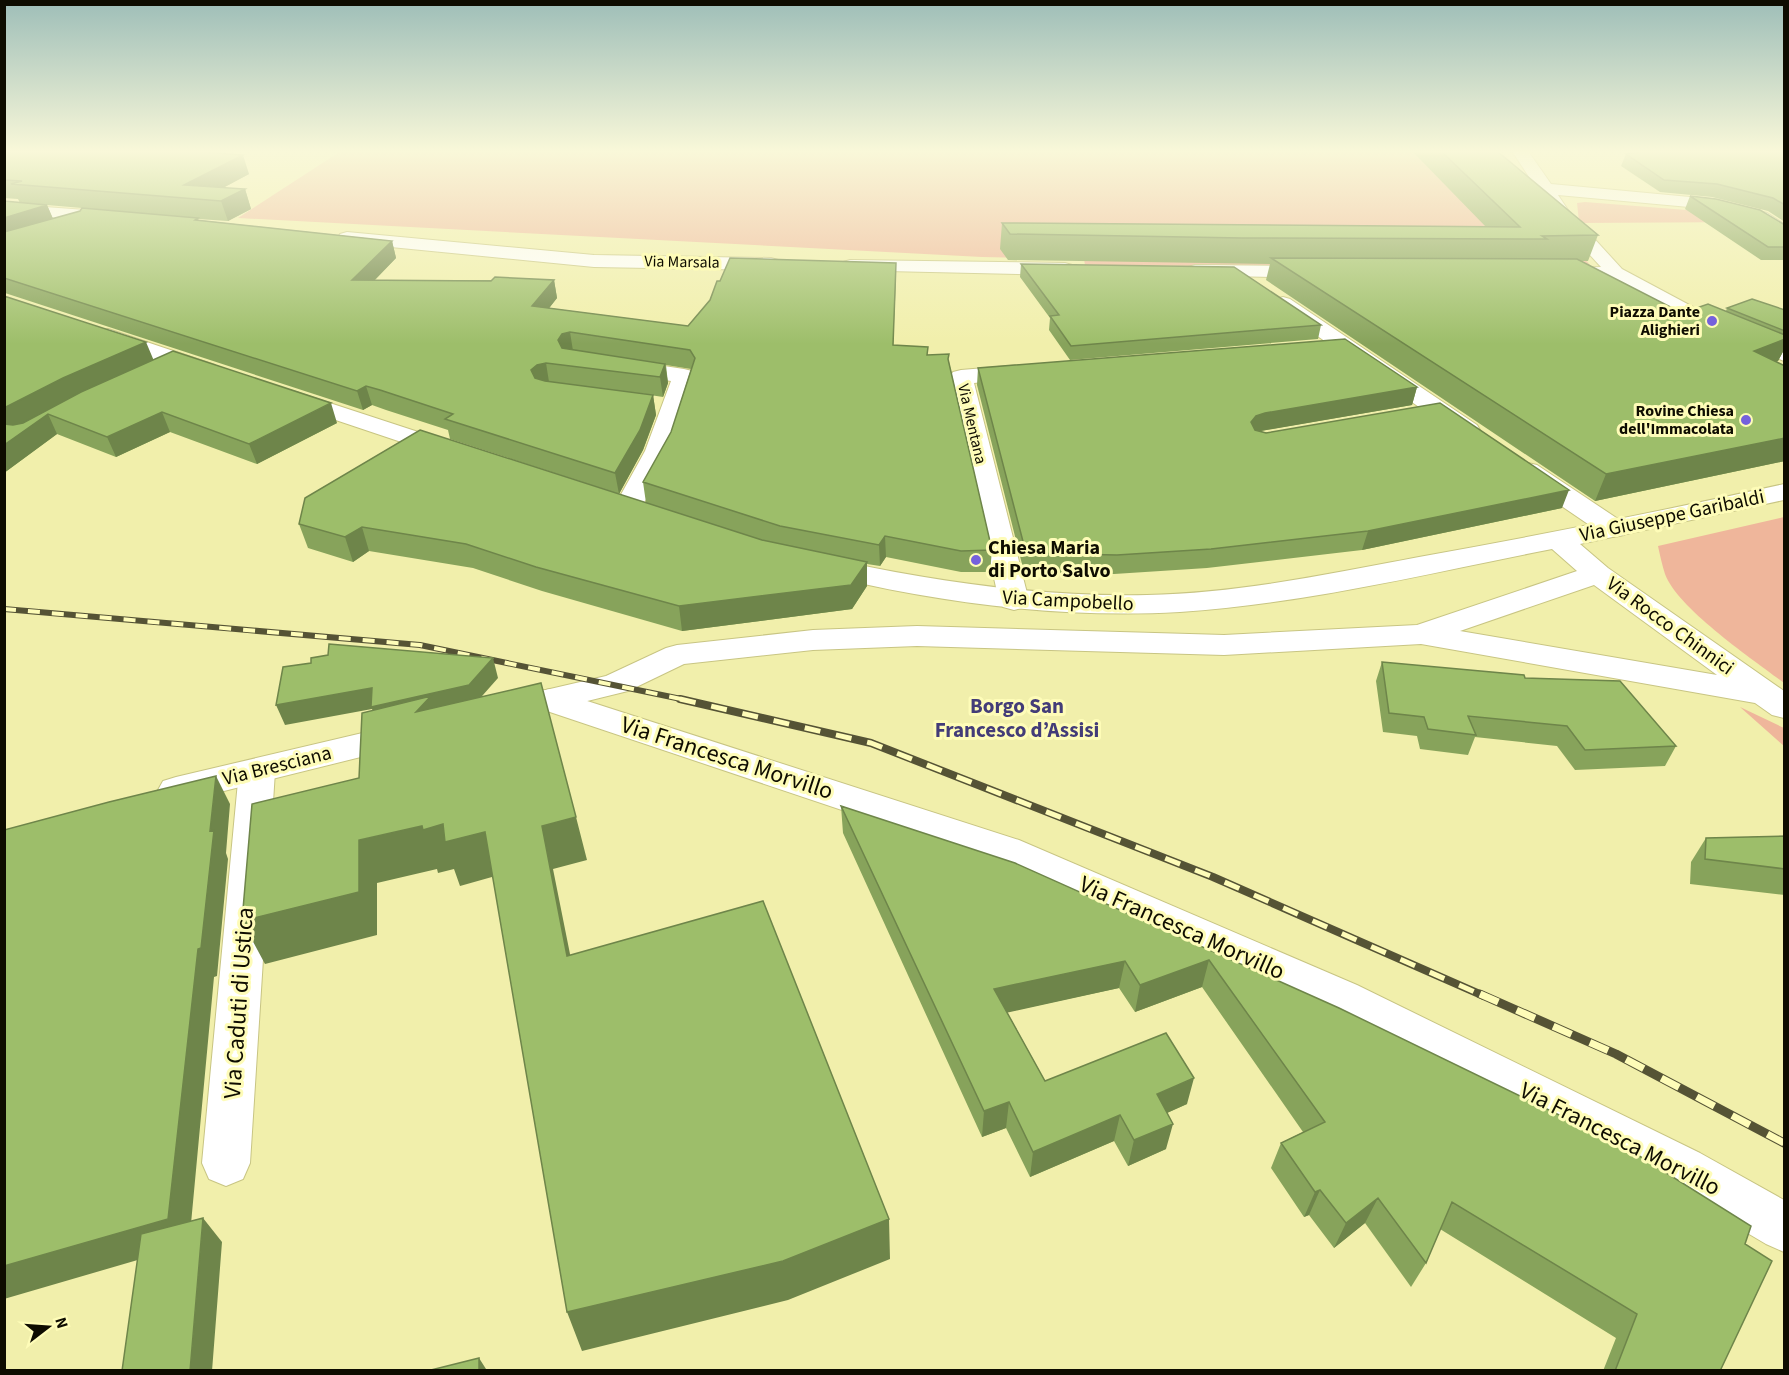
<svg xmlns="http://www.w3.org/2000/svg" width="1789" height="1375" font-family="'Source Sans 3',sans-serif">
  <rect width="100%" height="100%" fill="#f1efab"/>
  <path fill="#efb69b" d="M341,151H1468L1555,226L1590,265H1472L1474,268L1085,265L1084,259L982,257L238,218Z
    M1585,202L1712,212L1752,222L1576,223L1579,221L1577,203Z
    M1784,517V683C1754,660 1678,609 1665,574C1662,565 1660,555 1658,546Z
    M1740,707L1784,728V746Z"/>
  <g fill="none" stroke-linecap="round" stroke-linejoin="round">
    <defs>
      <path id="minor" d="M1512,151H1528L1551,184L1711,199L1767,213L1784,224V237L1778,236L1755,221L1711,209L1558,195L1568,210L1622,269L1708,315L1784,346V361L1694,323L1611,279L1551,277L1548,273L1551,269L1601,267L1556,218Z
        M4,204L113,212L119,213L122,217L119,221L113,222L4,214Z
        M347,232L594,255L771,258L778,260L781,264L778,268L771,270L594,267L340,242L338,238L340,234Z
        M850,260L1065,263L1072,265L1075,269L1072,273L1065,275L843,270L840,266L843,262Z
        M1195,265L1314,266L1321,268L1324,272L1321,276L1314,278L1188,275L1185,271L1188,267Z
        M1283,297L1290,299L1477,425L1480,430L1477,435L1468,437L1459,435L1276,307L1273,303L1276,299Z
        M624,360L684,369L692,371L695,376L671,451L641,509L637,515L627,517L617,515L613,509L645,451L671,381L616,372L613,367L616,362Z
        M1022,365L1030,367L1033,372L1030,377L974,383L1029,601L1025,607L1014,610L1003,607L999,601L950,377L953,372L961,370Z
        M1528,463L1537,465L1624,523L1628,529L1624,535L1614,537L1604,535L1519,477L1515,471L1519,465Z
        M550,689L1019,840L1357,985L1700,1153L1784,1200V1252L1766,1244L1666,1185L1327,1011L991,860L538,708L533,700L538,692Z
        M257,759L270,762L275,771L250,1163L243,1179L226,1186L209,1179L202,1163L239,771L244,762Z"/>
      <path id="major" d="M108,329L215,365L218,370L215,375L207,377L199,375L100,341L97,336L100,331Z
        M290,390L461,446L465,451L461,456L452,459L443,456L282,402L278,397L282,392Z
        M1784,484V500L1580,544L1608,568L1784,691V718L1772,715L1755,703L1421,644L1224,655L917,646L813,650L684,664L628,691L502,722L490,719L485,711L490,703L606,676L666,648L677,645L813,630L917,626L1224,635L1417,625L1577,571L1552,549C1430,573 1304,604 1180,612C1057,619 932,602 812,572L807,566L812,560L822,557C929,581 1037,597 1147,595C1239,593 1329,574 1419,557C1541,535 1663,511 1784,484ZM1594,585L1717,675L1460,631Z
        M405,723L417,727L422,735L417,743L176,803L163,799L158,790L163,781L176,777Z"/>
    </defs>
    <use href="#minor" stroke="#c8c583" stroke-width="2"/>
    <use href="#major" stroke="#c8c583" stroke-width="2"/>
    <use href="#minor" fill="#fff" fill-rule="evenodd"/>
    <use href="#major" fill="#fff" fill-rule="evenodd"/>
    <defs>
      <path id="rail-far2" d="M4,609L420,645L686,700"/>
      <path id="rail-far1" d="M680,699L871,743L1213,877L1484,996"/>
      <path id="rail" d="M1480,994L1616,1054L1784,1143"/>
    </defs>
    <use href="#rail-far2" stroke="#555335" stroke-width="6"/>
    <use href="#rail-far1" stroke="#555335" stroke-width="8"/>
    <use href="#rail" stroke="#555335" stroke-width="9"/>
    <use href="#rail-far2" stroke="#fefcb8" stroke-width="4" stroke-dasharray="12" stroke-linecap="butt"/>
    <use href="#rail-far1" stroke="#fefcb8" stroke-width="5" stroke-dasharray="16" stroke-linecap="butt"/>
    <use href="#rail" stroke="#fefcb8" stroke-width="7" stroke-dasharray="20" stroke-linecap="butt"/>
  </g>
  <path fill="#87a35b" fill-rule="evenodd" d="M4,151L249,174L223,188L245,189L251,209L228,221L198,219L199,220L392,241L396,258L375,280H554L557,298L549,308L688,326L896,280L893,345L928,355L949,362L992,550L990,572H961L886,557L880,566L867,564V586L852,609L682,631L542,591L473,568L369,551L353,562L308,548L299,524L646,503L643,482L671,432L691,369L666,365L668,383L663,397L637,393L653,395L656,415L643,450L619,494L450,439L448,430L386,410L372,405L363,410L5,293L4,201L20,203L18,199L4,198ZM47,205L82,208L80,211L53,219Z
    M1412,151H1497L1598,235L1588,261H1581L1682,313L1726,311L1727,308L1785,310V348L1778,361L1776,362L1785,366V461L1595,501L1266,280L1270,264L1008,260L1000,249L1002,223L1486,227Z
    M1785,151V222L1768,211L1712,197L1660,192L1621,166L1626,154Z
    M1690,196L1785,225V260H1761L1685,209Z
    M1021,264L1321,325L1318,339L1070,360L1049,330L1050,318L1020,277Z
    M4,296L153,360L337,423L257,464L170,432L116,457L57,434L4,473Z
    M978,368L1417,387L1412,405L1260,431L1562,508L1362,550L1207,568L1114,574L1024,572L977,385Z
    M1382,662L1525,678L1676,746L1665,766L1575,770L1557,746L1475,737L1468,755L1420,749L1417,736L1383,732L1376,681Z
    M841,806L1339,1008L1745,1244L1720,1371H1603L1616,1338L1440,1229L1426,1263L1411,1287L1365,1223L1334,1248L1309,1215L1304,1217L1271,1168L1281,1143L1303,1132L1202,987L1135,1012L1119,988L1007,1012L1045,1081L1187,1104L1167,1113L1166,1149L1128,1166L1114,1141L1030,1177L1006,1128L982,1137L843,833Z
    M1785,836V895L1690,884L1691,862L1706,838Z"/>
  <path fill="#6e854a" d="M243,155L249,174L200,200L184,185Z
    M245,189L251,209L228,221L221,201Z
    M47,205L54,221L4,236V218Z
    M392,241L396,258L358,297L352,280Z
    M554,280L557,298L536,325L532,306Z
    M570,332L573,351L561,359L558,340L562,334Z
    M1785,339V348L1778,361L1742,375L1754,351Z
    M146,342L154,361L13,429L4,428V408L63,378Z
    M546,363L549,382L535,390L531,370L537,365Z
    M665,364L668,383L663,397L660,377Z
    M366,386L372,405L363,410L357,391Z
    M1417,387L1412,405L1261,431L1252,434L1251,422L1256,416L1265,413Z
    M653,395L656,415L643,450L619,494L615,473Z
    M331,403L337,423L257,464L249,444Z
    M162,412L170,432L116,457L107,437Z
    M48,414L57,434L4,473V445Z
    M1785,438V461L1595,501L1606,474Z
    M1569,490L1562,508L1362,550L1368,531Z
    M362,527L369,551L353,562L345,537Z
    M885,536L886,557L880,566L879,545Z
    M867,562V586L852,609L682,631L679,606Z
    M493,658L498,678L475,704L379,727L372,709L285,725L276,705Z
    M216,776L230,804L226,853L228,859L217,976L214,977L189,1245L4,1299V1266L210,831Z
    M576,817L587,860L553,869L579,999L567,956L542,826Z
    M443,824L485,832L499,875L460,886L454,869L438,873L437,869L377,883V935L265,964L242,921L359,840L422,826Z
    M1209,960L1202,987L1135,1012L1140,985Z
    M1125,961L1119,988L992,1016L994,989Z
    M1194,1078L1187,1104L1151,1120L1157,1094Z
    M1009,1102L1006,1128L982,1137L984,1111Z
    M1120,1115L1114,1141L1030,1177L1033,1152Z
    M1173,1124L1166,1149L1128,1166L1134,1140Z
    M1320,1190L1309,1215L1304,1217L1315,1192Z
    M1378,1198L1365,1223L1334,1248L1346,1223Z
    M203,1218L222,1242L212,1371H190Z
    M889,1219L890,1259L788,1300L582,1351L567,1312Z
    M479,1358L486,1369L485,1371H479Z"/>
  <path fill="#9dbe6a" stroke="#6e854a" stroke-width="1.5" d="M4,151H190L243,155L184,185L245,189L221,201L11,184L22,181L4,180Z
    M1441,151H1497L1598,235L1542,236L1547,239L1242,238L1010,234L1002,223L1520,227Z
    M1647,151H1785V205L1773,198L1717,184L1664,180L1626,154Z
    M1690,196L1716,199L1760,210L1785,225V247H1768Z
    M4,201L47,205L4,218Z
    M82,208L198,218L195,220L392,241L352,280L491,281L495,277L554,280L532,306L688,326L710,300L717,281H720L730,258L896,263L893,345L928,347L927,355L949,354L948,359L992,550L961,551L885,536L879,545L780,526L643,482L671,432L695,358L690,350L570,332L562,334L558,340L562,348L665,364L660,377L546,363L537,365L531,370L535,378L545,381L653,395L640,430L615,473L445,419L453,414L380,390L366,386L357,391L4,278V232L80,211Z
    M1271,258L1577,259L1682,313L1708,304L1785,335V339L1754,351L1785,366V438L1606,474Z
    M1021,264L1234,267L1321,325L1071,346L1050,316L1059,315Z
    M4,296L146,342L63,378L4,408Z
    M1752,299L1785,310V331L1727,308Z
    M1345,339L1417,387L1265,413L1256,416L1251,422L1255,430L1266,433L1440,403L1569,490L1368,531L1211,549L1117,555L1026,553L978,368Z
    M173,351L331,403L249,444L162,412L107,437L48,414L4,445V424L13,425L23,423L81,392Z
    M420,430L762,540L867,562L851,585L679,606L536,567L466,544L362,527L345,537L299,524L305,498Z
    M329,644L493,658L469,685L371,707L372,688L276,705L283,667L311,663V658L328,655Z
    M1382,662L1524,675L1525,678L1620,681L1676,746L1585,750L1567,726L1468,716L1476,735L1428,729L1424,717L1389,713Z
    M541,683L576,817L542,826L567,956L763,901L889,1219L783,1261L567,1312L485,832L445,842L443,824L423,830L422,826L359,840V892L242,921L252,804L359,778L362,713L431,696L416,712Z
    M216,776L210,831L214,830L201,948L198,949L168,1219L4,1266V830L109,802Z
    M841,806L1015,863L1339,1008L1625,1147L1751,1226L1745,1244L1772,1261L1720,1371H1615L1637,1314L1452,1202L1426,1263L1378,1198L1346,1223L1320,1190L1315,1192L1281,1143L1325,1122L1209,960L1140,985L1125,961L994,989L1045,1081L1166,1033L1194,1078L1157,1094L1173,1124L1134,1140L1120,1115L1033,1152L1009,1102L984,1111Z
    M1785,836V869L1705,859L1706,838Z
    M203,1218L190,1371H122L141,1234Z
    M479,1358V1371H427Z"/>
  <linearGradient id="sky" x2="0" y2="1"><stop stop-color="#9ebeb8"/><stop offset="0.44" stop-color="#f9f8d9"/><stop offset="1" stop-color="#f9f8d9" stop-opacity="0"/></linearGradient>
  <rect width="1789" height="344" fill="url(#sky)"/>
  <g fill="#7561dc" stroke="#fefcb8" stroke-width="2">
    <circle cx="1712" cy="321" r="6"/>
    <circle cx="1746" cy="420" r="6"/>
    <circle cx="976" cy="560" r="6"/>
  </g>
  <g text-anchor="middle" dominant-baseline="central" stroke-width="6" stroke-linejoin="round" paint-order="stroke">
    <g font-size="16" fill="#0e0c00" stroke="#fefcb8">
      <text transform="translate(682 262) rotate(1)">Via Marsala</text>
      <text transform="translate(972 424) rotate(77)">Via Mentana</text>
    </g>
    <g font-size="16" font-weight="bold" fill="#0e0c00" stroke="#fefcb8" text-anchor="end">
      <text x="1700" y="312">Piazza Dante<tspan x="1700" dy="18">Alighieri</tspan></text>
      <text x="1734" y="411">Rovine Chiesa<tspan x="1734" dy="18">dell'Immacolata</tspan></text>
    </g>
    <g font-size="20" fill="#0e0c00" stroke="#fefcb8">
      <text transform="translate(1672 516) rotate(-12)">Via Giuseppe Garibaldi</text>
      <text transform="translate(1068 601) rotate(3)">Via Campobello</text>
      <text transform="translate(1670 626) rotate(36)">Via Rocco Chinnici</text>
      <text transform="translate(277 766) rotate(-14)">Via Bresciana</text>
    </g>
    <g font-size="20" font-weight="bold" fill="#0e0c00" stroke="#fefcb8" text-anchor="start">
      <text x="988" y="548">Chiesa Maria<tspan x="988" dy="23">di Porto Salvo</tspan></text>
    </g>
    <g font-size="21" font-weight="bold" fill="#433c78" stroke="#fefcb8">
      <text x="1017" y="706">Borgo San<tspan x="1017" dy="24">Francesco d’Assisi</tspan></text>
    </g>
    <g font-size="24" fill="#0e0c00" stroke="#fefcb8">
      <text transform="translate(727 758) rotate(18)">Via Francesca Morvillo</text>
      <text transform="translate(1182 928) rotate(24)">Via Francesca Morvillo</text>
      <text transform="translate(239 1003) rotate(-86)">Via Caduti di Ustica</text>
      <text transform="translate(1620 1139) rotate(27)">Via Francesca Morvillo</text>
    </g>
  </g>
  <rect width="1789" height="1375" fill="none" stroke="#0e0c00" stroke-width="12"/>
  <g transform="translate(48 1327) rotate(73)" stroke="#fefcb8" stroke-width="4.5" paint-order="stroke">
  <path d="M0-4.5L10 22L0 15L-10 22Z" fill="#0e0c00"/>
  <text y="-9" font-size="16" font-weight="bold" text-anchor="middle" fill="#0e0c00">N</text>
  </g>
</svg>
